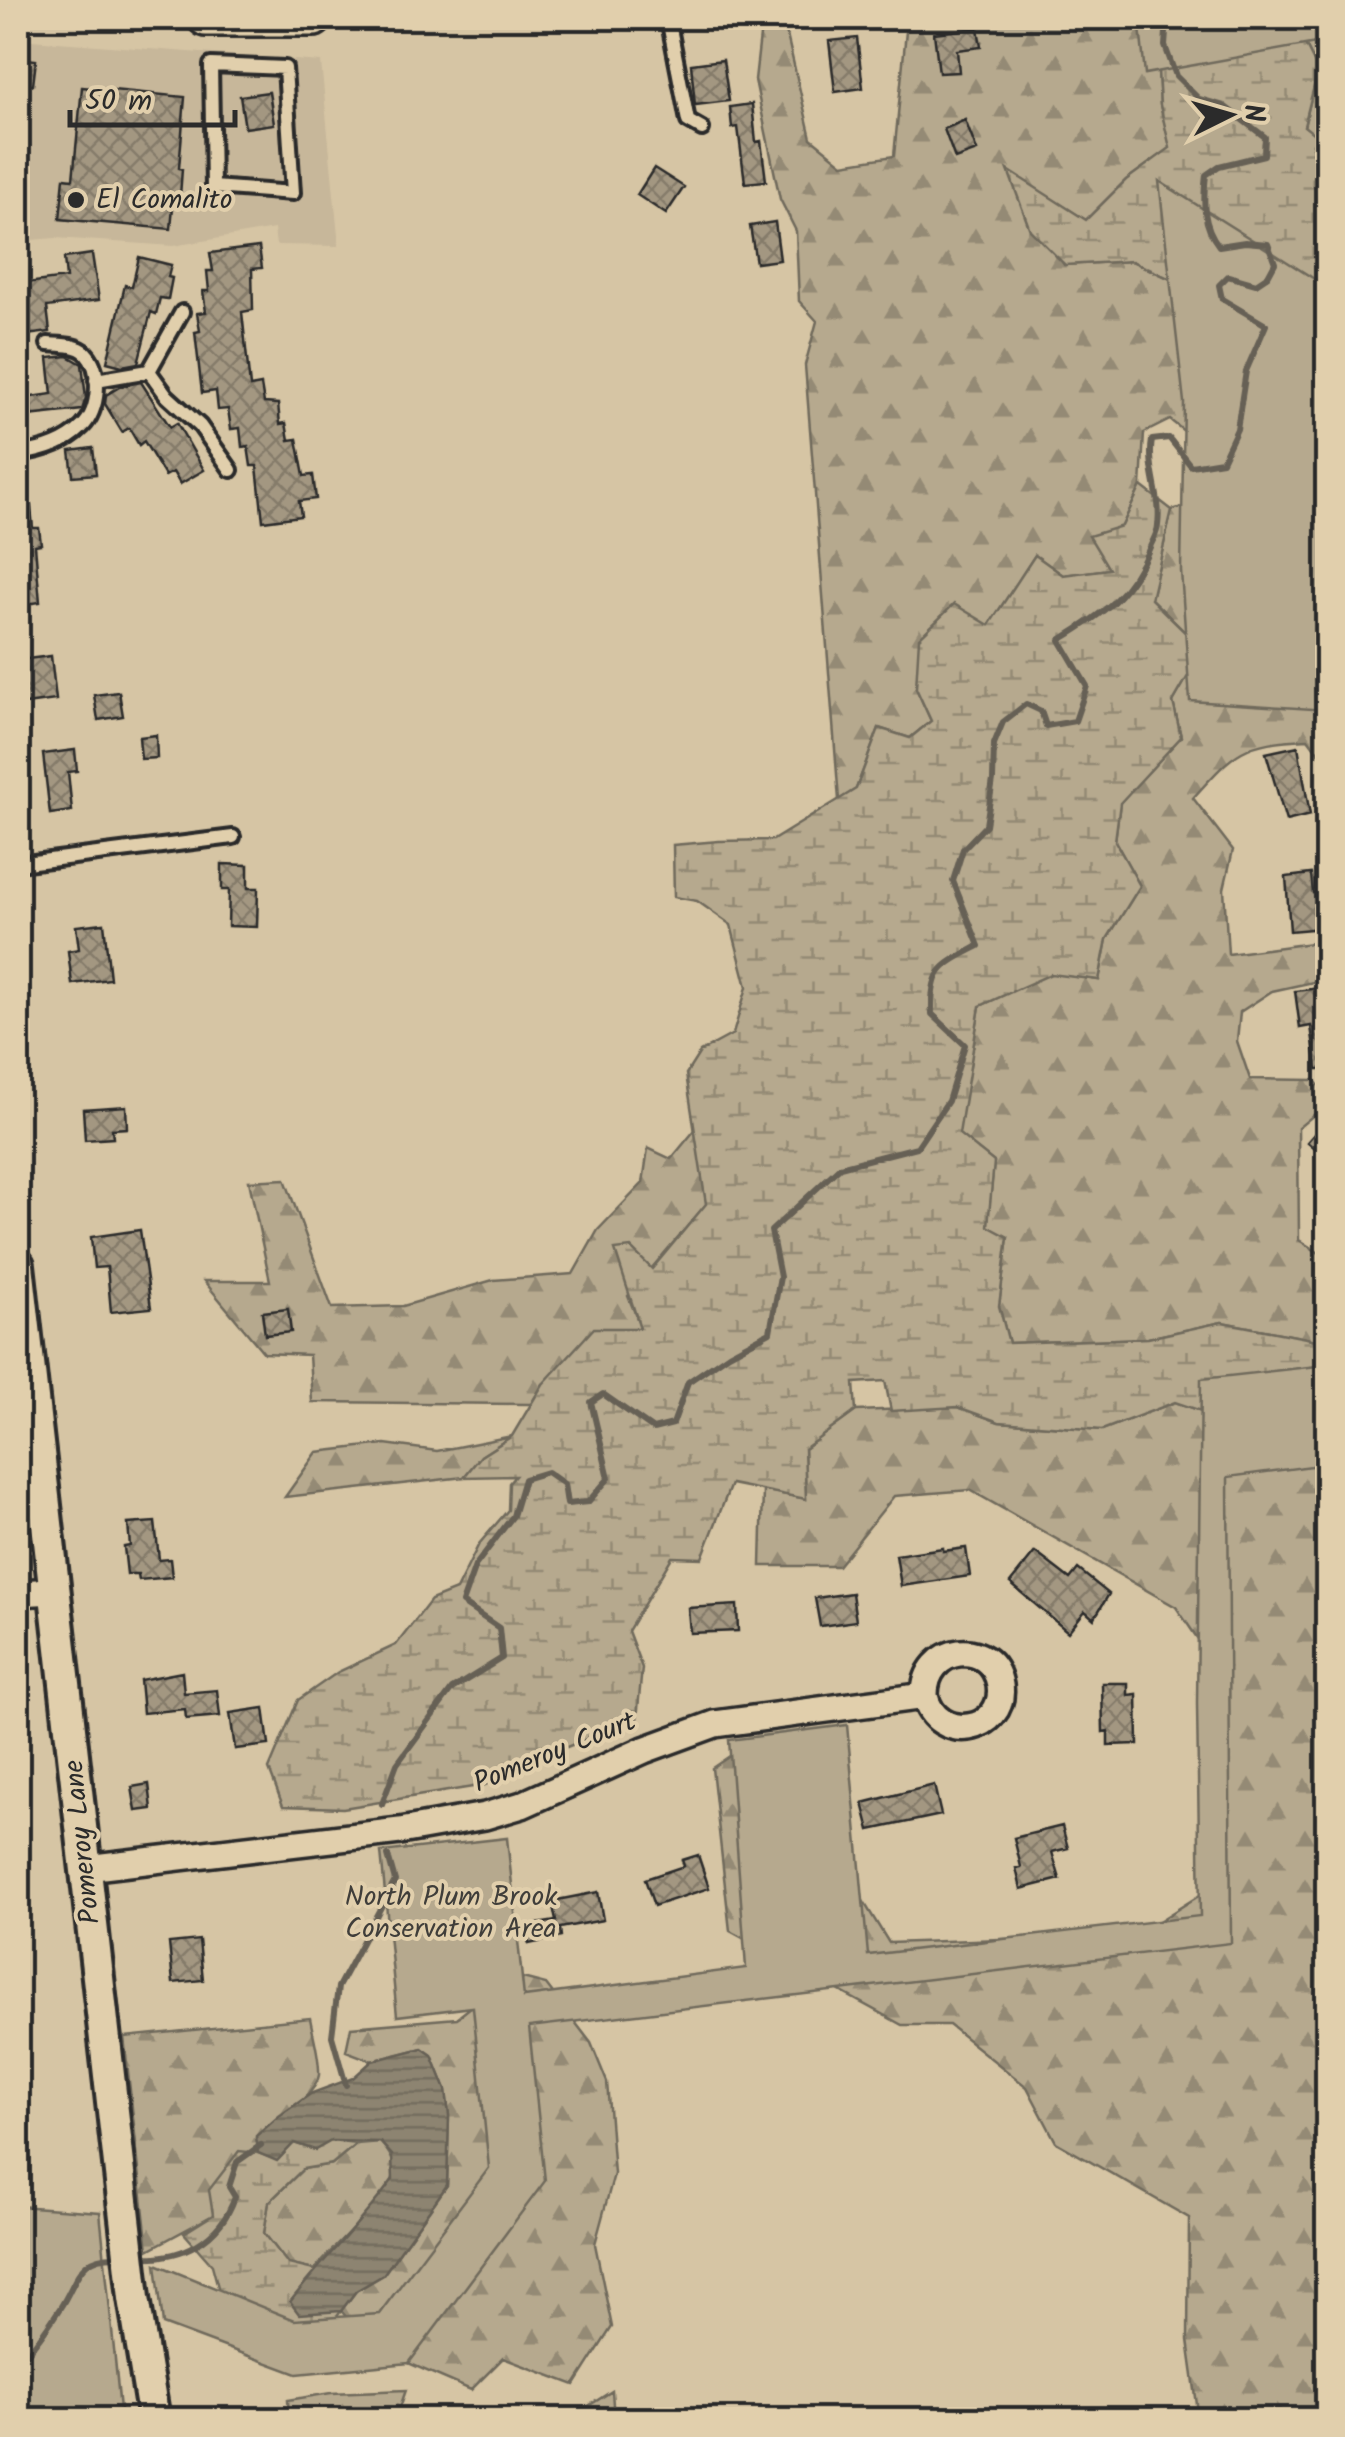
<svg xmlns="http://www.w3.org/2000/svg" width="1345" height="2437" font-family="Kalam,sans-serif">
  <defs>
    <pattern id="forest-firs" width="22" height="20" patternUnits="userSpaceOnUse" patternTransform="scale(2.5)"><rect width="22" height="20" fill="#b6a98e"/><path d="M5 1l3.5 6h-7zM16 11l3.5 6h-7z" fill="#948a74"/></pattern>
    <pattern id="wetland-marsh" width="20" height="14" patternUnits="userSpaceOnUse" patternTransform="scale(2.5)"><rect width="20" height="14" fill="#b6a98e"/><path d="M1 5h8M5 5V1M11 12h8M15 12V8" fill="none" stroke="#948a74"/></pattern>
    <pattern id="water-rules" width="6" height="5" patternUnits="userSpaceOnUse" patternTransform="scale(2.5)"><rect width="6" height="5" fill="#8d8471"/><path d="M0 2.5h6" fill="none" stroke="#736c5d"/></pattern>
    <pattern id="building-cross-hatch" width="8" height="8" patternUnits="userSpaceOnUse" patternTransform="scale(2.5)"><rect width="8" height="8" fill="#a39781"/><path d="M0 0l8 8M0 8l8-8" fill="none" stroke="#857b6a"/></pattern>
  </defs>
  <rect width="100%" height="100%" fill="#d6c5a4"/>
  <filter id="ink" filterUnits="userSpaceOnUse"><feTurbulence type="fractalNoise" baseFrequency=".01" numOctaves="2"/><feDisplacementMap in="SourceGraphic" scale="20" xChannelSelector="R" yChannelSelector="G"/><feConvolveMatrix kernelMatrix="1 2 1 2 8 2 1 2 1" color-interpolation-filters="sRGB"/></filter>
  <g filter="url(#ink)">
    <path fill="#c7b79a" d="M18,39L321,62L339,246L276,245L274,229L173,246L56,238L18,241Z"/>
    <path fill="url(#forest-firs)" stroke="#706a5c" stroke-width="2.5" d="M762,18H783L811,138L843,164L894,156L906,31L910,18H1155L1160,105L1171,148L1126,180L1086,220L1009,172L1064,265L1132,261L1188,287L1205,448L1170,420L1144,433L1141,486L1122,526L1110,569L1063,575L1035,555L989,626L916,688L931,721L910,738L879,728L856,789L839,800L805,365L817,321L799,301L796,231L780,199L755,80Z
      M1292,18H1327V144L1304,127L1318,70Z
      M1205,500L1327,522V764L1308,739C1243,742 1235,751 1193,798L1233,850L1224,889L1228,954L1327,941V979L1272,991L1240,1012L1237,1041L1250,1079L1314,1080L1327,1095V1104L1298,1128L1299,1240L1327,1258V1342L1222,1322L1148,1338L1009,1343L999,1306L1008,1237L987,1227L994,1162L958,1134L980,1006L1051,973L1099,980L1107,939L1140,886L1115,841L1120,802L1181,737L1173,702L1203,650L1151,599L1172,510Z
      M695,1130L707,1203L628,1296L641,1328L543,1384L531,1404L312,1402L309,1355L264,1353L204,1281H270L249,1181L285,1179L332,1308L403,1306L493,1280L573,1274L598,1230L643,1183L648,1148L671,1159Z
      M1175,1402L1225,1419L1327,1407V2419H1199L1188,2340L1189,2218L1056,2142L1027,2087L949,2025H902L730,1931L712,1768L746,1745L835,1855L889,1943L1138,1934L1208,1890L1206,1651L1176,1607L970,1490L894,1496L838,1566H761L763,1490L806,1499L804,1449L856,1411L958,1407L999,1422L1102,1430Z
      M512,1436L481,1456L464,1477L285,1497L317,1452L385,1444L437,1451Z
      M511,1975L546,1984L591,2043L607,2082L614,2174L595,2244L612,2327L575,2385L503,2358L471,2390L378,2350L341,2311L356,2291L383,2275L447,2185L449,2116L446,2090L432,2055L422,2048L372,2061L346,2051L351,2027L457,2018Z
      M310,2018C313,2035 320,2058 319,2075C316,2097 274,2120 257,2136L258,2153L239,2152L213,2215L148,2250L124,2037Z
      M380,2142C389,2152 398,2164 393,2178C387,2201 331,2248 314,2270L288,2264L264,2233L269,2202L303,2169L332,2164L356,2144Z
      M406,2390L396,2419H289L288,2400L331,2393Z
      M612,2391L614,2419H568Z"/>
    <path fill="url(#wetland-marsh)" stroke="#706a5c" stroke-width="2.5" d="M1155,18H1292L1318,70L1304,126L1327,144V522L1188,287L1132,261L1065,265L1030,230L1008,170L1086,220L1126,180L1170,148L1160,105Z
      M1141,486L1172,510L1151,599L1203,650L1173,702L1181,737L1120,803L1115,841L1140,886L1107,939L1099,980L1051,974L980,1006L959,1134L994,1162L988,1226L1008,1237L999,1306L1009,1343L1148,1338L1222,1322L1327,1342V1407L1225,1419L1175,1402L1102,1430L999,1422L958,1407L891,1411L885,1381L854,1383L856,1411L804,1449L806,1499L731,1484L702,1558L672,1557L628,1631L642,1668L637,1719L534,1760L485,1785L343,1808L283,1806L269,1769L298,1700L338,1672L396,1645L431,1600L456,1590L479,1544L508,1510L509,1483L515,1476L464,1477L481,1456L512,1436L543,1384L594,1328H640L615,1250L631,1248L652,1269L706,1204L686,1074L700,1052L733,1034L747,987L731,925L697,901L674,897L673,845L719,841L773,840L856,789L879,728L910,738L931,721L916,688L919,638L954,604L989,625L1035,555L1063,575L1109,569L1089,536L1122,526Z
      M331,2141L356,2144L332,2164L303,2169L269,2202L264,2233L288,2264L314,2270L341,2311L329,2328L225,2313L212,2265L184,2233L213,2215L209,2190L239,2151L258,2153L277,2160L294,2143L315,2150Z"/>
    <path fill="#b6a98e" stroke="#706a5c" stroke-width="2.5" d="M1139,18H1327V41L1145,74Z
      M1159,181L1327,287V710L1190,701L1181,571L1184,402Z
      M1327,1365V1464L1228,1477L1231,1943L529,2027L545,2181L409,2363L297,2374L163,2324L156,2264L294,2320L379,2314L489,2168L473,2007L397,2016L381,1852L507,1838L524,1997L746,1968L729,1740L847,1725L868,1955L1200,1916L1197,1703L1201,1379Z
      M18,2206L100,2212L121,2419H18Z"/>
    <path fill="url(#water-rules)" stroke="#666055" stroke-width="2.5" d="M422,2048L432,2055L446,2090L449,2116L447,2185L383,2275L356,2291L341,2311L299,2314L290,2302C323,2259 362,2222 393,2179L392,2155L380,2142L331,2141L315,2150L294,2143L277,2161L258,2153L256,2136L279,2116L312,2093L353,2078L372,2061Z"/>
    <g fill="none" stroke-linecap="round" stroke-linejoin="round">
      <path stroke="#666055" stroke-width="6" d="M382,1804L397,1764L452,1689L502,1658L499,1628L462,1603L475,1566L513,1516L524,1479L547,1472L564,1484L567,1504L588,1502L609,1478L591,1402L603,1394L653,1429L673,1424L688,1382L729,1354L770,1332L780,1277L771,1231L840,1167L917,1147L948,1101L965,1045L932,1014C931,968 941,966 979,946L953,881L963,849L986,825L993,780L994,744L1003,722L1026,704L1041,711L1046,726L1075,721L1087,686L1060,640C1103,614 1130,595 1150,547C1153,540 1158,532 1158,525C1162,496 1147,469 1152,440L1169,438L1191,466L1222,461L1237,429L1246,371L1266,325L1222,299L1219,285L1228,276L1256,284L1268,276L1275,263L1268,244L1245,242L1219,246C1202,225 1203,201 1206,175L1219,166L1264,155L1265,137L1224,106L1199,99L1176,76L1165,46L1167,18
        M346,2085L332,2036L338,1987L395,1881L388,1856
        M137,2257C182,2260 220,2240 235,2197L229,2187L237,2162L261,2145
        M18,2365C33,2347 48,2327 60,2308C79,2279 77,2254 120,2256
        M18,2411L21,2420"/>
    </g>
    <path fill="url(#building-cross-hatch)" stroke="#2b2b2b" stroke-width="2.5" d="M978,28L981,47L957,50L959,72L939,73L934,33Z
      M857,38L863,88L835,92L829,41Z
      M18,58L36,60L33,85L18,84Z
      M723,60L729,101L695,105L691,64Z
      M82,87L185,97L179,168L182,169L180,196H174L171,229L60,219L64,178L73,179Z
      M269,92L274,124L245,128L240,96Z
      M752,104L756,142L761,141L766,181L745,183L738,127L732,128L730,107Z
      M965,120L977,151L955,159L944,129Z
      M654,168L684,187L666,214L637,195Z
      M775,222L780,260L756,263L750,226Z
      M259,247L262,268L252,269L253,310L242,312L250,387L261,385L264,403L278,404L280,424L286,423L289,440L297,439L304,476L313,475L316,499L299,501L301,516L263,521L257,466H251L248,446L242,447L240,428L231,429L228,409L218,410L216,391L202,393L195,332L200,331L197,313L206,312L203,291H209L207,271H213L210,253Z
      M92,254L99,300L47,307L50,332L18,336V284L66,278L64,258Z
      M139,257L171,265L168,277L172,278L168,299L160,298L156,314L151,312L138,363L122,366L107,362L125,285L132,287Z
      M68,356L82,364L86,398L82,410L18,417V399L52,394L48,358Z
      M141,382L170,427L177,423L204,470L180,484L173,472L165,476L144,441L139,445L129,428L122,432L105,404L106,395L121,386Z
      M93,448L96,474L73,476L70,451Z
      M30,496L33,528H39L41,544L35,545L40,602L19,605L18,497Z
      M51,656L56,700L25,704L19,660Z
      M119,692L123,716L98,720L94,695Z
      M156,735L157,758L141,759L139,737Z
      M1298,746L1310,815L1286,821L1266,753Z
      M75,750L77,771L68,772L72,811L50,814L43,754Z
      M222,864L248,865V888H258L257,927L228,926L229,890H222Z
      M1311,874L1313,893L1318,892L1322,928L1290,931L1286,877Z
      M104,923L110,979L72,984L68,951L79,949L76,926Z
      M1328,987V1069H1317L1311,1026L1300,1028L1295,991Z
      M126,1106L127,1128L112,1129L113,1138L85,1140L83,1109Z
      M1328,1118V1160L1307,1142Z
      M140,1230L151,1308L111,1312L107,1267L94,1268L91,1237Z
      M288,1309L291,1332L265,1335L262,1312Z
      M155,1522L159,1560L170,1559L172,1577L139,1580L138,1574H127L124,1547L130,1546L128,1524Z
      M943,1548V1551L966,1548L970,1576L901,1586L896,1555Z
      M1035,1552L1070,1579L1078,1569L1109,1594L1094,1619L1085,1611L1068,1632L1010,1583Z
      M852,1593L856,1621L820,1626L815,1598Z
      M737,1605L738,1631L690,1633L688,1608Z
      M182,1672L184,1693L217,1690L220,1716L186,1719L185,1709L143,1713L140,1680Z
      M1102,1683H1128V1695L1137,1694L1138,1744L1108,1745V1731L1103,1732Z
      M264,1708L269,1745L235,1749L230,1713Z
      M149,1784L152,1809L136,1811L132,1787Z
      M934,1785L941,1815L870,1830L863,1803Z
      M1062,1826L1068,1848L1052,1852L1060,1879L1021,1889L1016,1868L1021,1867L1014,1838Z
      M698,1855L709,1888L654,1906L645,1879L684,1866L682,1860Z
      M598,1892L603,1920L560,1928L561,1937L529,1944L525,1926L556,1921L552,1901Z
      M199,1940L203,1980L173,1983L169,1943Z"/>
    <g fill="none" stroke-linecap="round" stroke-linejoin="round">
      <defs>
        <path id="service" d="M668,18L688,121L702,129
          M211,65L285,68L293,193L213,187Z
          M149,371L182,312
          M96,380L149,371L167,396L200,426L231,470
          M18,454C41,451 65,444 82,427C99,411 103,371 86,353C77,344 60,345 48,344
          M18,864L233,837"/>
        <path id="minor" d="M18,1593L55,1591
          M86,1868L400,1831L485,1816L522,1805L644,1750L715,1724L925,1696C936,1745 1007,1733 1000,1685C992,1637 924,1644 925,1696"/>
        <path id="tertiary" d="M18,1265L134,2298L154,2420"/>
        <path id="secondary" d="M206,18H314"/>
      </defs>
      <use href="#service" stroke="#2b2b2b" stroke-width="20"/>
      <use href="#minor" stroke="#2b2b2b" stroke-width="32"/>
      <use href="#tertiary" stroke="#2b2b2b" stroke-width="38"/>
      <use href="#secondary" stroke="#2b2b2b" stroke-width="42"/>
      <use href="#service" stroke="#e1cfac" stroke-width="12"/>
      <use href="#minor" stroke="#e1cfac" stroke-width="25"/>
      <use href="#tertiary" stroke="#e1cfac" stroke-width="30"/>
      <use href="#secondary" stroke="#e1cfac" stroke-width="35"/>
    </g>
  </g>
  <circle fill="#2b2b2b" stroke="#e1cfac" stroke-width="4" cx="76" cy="200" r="10"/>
  <g text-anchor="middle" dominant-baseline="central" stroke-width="8" stroke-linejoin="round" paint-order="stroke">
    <g font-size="28" fill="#2b2b2b" stroke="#e1cfac" text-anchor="start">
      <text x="96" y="200">El Comalito</text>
    </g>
    <g font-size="28" fill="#2b2b2b" stroke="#e1cfac">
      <text transform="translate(555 1753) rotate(-22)">Pomeroy Court</text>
      <text transform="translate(83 1842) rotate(-96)">Pomeroy Lane</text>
    </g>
    <g font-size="28" fill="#403e3a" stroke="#e1cfac">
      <text x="451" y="1897">North Plum Brook<tspan x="451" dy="32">Conservation Area</tspan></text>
    </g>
  </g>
  <rect width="1345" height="2437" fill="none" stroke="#e1cfac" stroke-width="60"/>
  <rect x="30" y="30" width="1285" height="2377" fill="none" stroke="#2b2b2b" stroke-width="4" filter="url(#ink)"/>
  <g transform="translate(1230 115) rotate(85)" stroke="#e1cfac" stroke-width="8" paint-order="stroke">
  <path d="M0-8L18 38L0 25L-18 38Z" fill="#2b2b2b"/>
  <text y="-15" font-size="28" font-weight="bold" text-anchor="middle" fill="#2b2b2b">N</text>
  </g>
  <path d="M70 110v15h165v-15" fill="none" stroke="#2b2b2b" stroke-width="5"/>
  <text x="85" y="110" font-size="30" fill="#2b2b2b" stroke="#e1cfac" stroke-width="8" paint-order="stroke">50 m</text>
</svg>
